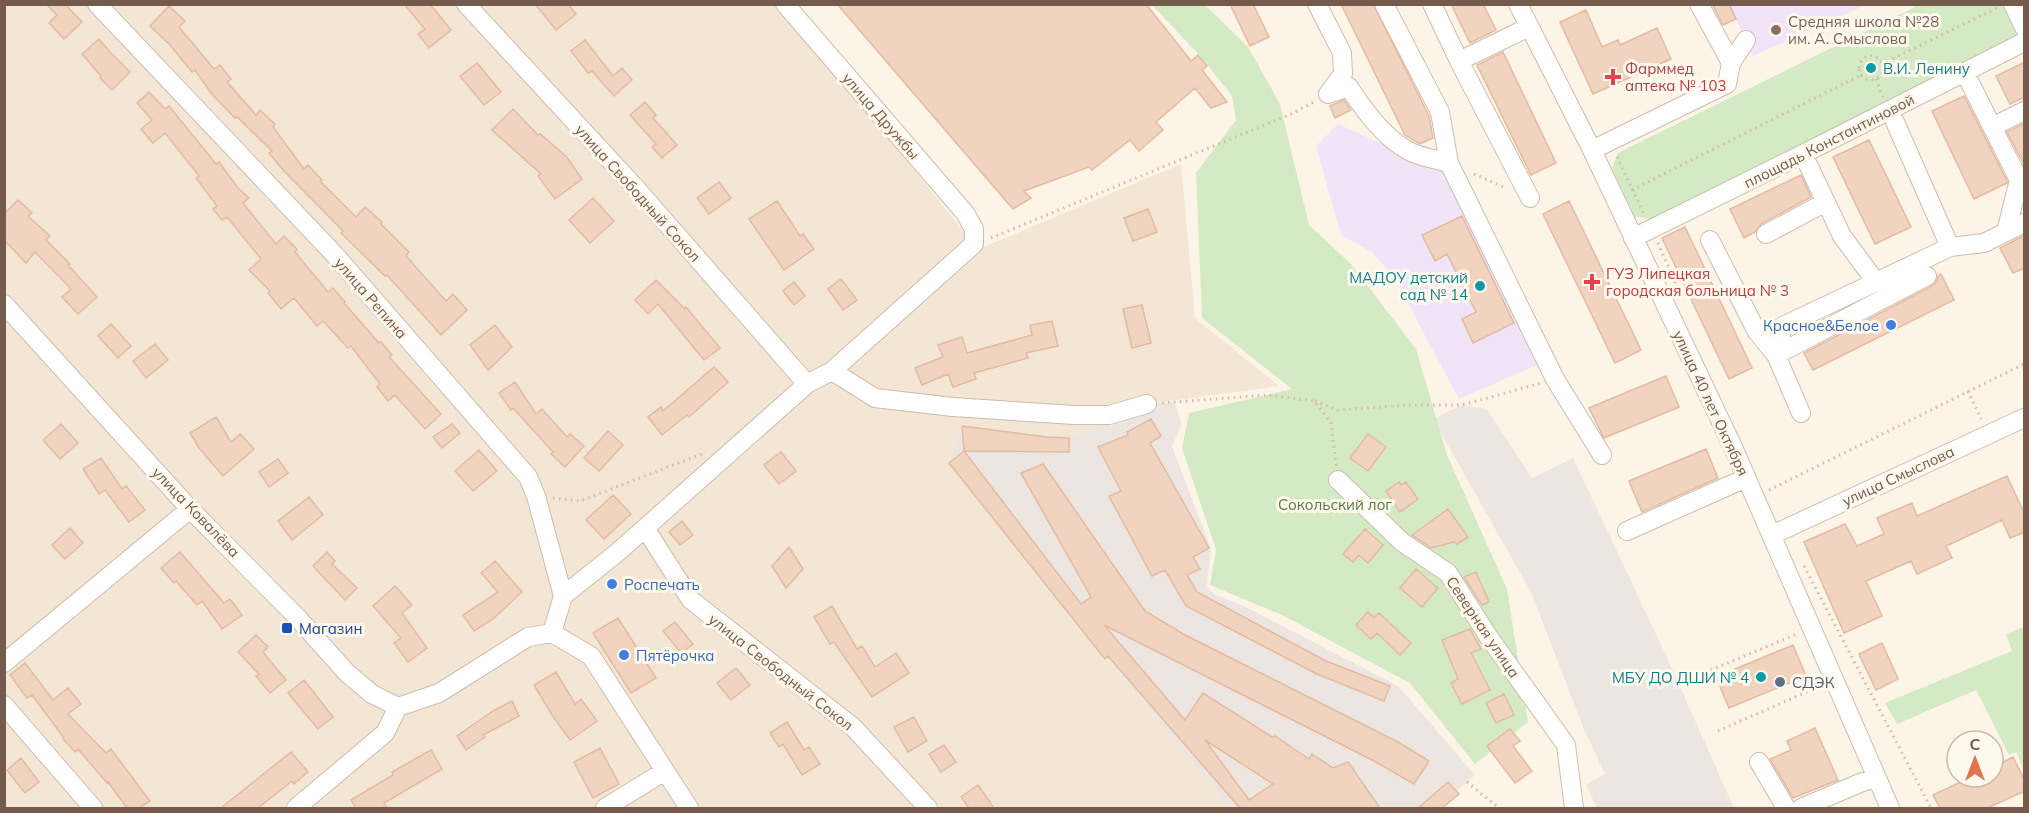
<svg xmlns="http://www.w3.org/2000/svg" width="2029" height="813" font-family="Mulish,sans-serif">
  <rect width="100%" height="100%" fill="#fcf4e7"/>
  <path fill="#f4e6d5" d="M5,5H780L974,244L972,252L1181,164L1195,318L1279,386L1147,404L1069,438L962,426L949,463L1229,808H5Z"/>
  <path fill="#ede6e0" d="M1174,402L1182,424L1172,446L1211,549L1207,586L1214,594L1246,607L1398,686L1475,775L1438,808H1229L949,463L962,426L1069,438L1147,404Z
    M1462,405L1487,409L1532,478L1573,458L1670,664L1734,808H1597L1586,785L1605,774L1583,727L1531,592L1433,419Z"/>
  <path fill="#f1e4f8" d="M1729,5H1866L1753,56Z
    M1338,124L1445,172L1537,365L1459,399L1395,279L1372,252L1341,235L1316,146Z"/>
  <path fill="#d4eac5" d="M1152,5H1205L1248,47L1280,104L1309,225L1351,264L1416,349L1447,455L1507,589L1528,722L1475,764L1410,683L1282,615L1210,585L1216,550L1182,448L1189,413L1292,389L1202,318L1196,173L1236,120L1232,96L1202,58Z
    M1919,5H2024V34L1651,219L1635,217L1612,168L1618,153Z
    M2024,627V771L2016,752L2009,755L1976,690L1897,724L1885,703L2012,651L2006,634Z"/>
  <path fill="#f1d4bf" stroke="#e3baa0" stroke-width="1.5" fill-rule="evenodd" d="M46,4H65L82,22L64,39L49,23L57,15Z
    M404,4H430L451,30L429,48L418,34L425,29Z
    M535,4H568L576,14L556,30Z
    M837,4H1146L1191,61L1198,55L1207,66L1202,70L1227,102L1211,108L1195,88L1156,122L1163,130L1139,151L1130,140L1092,170L1089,167L1024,191L1031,198L1013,209Z
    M1230,4H1253L1269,37L1250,46Z
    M1341,4H1373L1429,116L1433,138L1420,144L1405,135Z
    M1451,4H1483L1496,30L1470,43Z
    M1712,4H1729L1736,19L1723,25Z
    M169,6L185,21L179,27L214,69L220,65L231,79L227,82L256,115L260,110L275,124L273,127L304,169L308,165L322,180L320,181L356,217L365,207L382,222L381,224L409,252L406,256L446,301L453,294L467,310L441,335L387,275L385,276L341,233L343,231L283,170L269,153L272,151L237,117L235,118L211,93L195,70L192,72L170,45L150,26Z
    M1586,10L1602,47L1618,40L1620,45L1657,28L1671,59L1593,94L1560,22Z
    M99,39L110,52L130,72L112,90L100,78L101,76L82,54Z
    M585,40L613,76L622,68L632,80L614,96L592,71L588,73L571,51Z
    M1503,52L1556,163L1531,175L1477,65Z
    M2025,62V97L2010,104L1996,76Z
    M477,63L501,92L484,105L460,76Z
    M149,92L165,109L169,106L216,164L219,162L238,188L249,198L243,203L276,244L284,236L297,249L295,252L328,292L333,288L345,302L344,303L379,343L381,342L392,355L389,357L441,414L425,429L395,395L388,401L377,387L380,384L351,346L348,348L323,321L317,326L294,298L281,309L268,293L270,291L249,270L261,259L227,217L222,220L213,209L217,206L196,178L199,176L165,133L153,143L141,129L152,120L137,103Z
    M1964,96L2007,181V183L1974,199L1932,111Z
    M1344,100L1351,110L1335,118L1330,106Z
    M645,102L656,115L653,118L677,145L662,158L652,147L656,144L630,115Z
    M513,109L538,135L540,134L566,156L582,179L555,199L538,176L541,174L492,130Z
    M2025,123V166L2007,132Z
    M1869,140L1911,227L1875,244L1833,157Z
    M1801,175L1811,197L1761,224L1755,232L1744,238L1730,209Z
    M719,182L731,198L709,214L697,198Z
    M593,198L614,221L590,243L569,220Z
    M18,200L32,213L28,216L50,236L46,240L70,264L68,265L97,297L78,314L62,297L71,289L35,252L26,263L4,240V214Z
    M777,201L800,236L803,234L814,249L784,270L749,219Z
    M1569,201L1641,350L1615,363L1543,214Z
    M1148,209L1157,232L1133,241L1124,218Z
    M1462,216L1514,323L1473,343L1462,319L1476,312L1447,254L1435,261L1422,235Z
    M1685,227L1752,368L1729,379L1662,238Z
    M2025,235V268L2013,273L2000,248Z
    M1941,274L1954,300L1813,370L1804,353L1932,286L1937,281L1938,276Z
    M841,279L857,300L843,310L828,289Z
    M656,280L685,309L686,307L720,348L704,360L658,304L648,314L635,300Z
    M794,282L805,296L794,305L783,291Z
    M1142,305L1151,343L1132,348L1123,309Z
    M1052,321L1058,346L1026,353L1028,358L974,373L976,379L953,387L948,374L922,385L915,368L943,357L938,345L962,337L967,353L1032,335L1030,325Z
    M111,324L131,346L118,358L98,336Z
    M495,325L512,347L488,370L470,345Z
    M155,344L168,360L146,378L133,361Z
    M714,367L728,382L689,417L687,415L662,435L648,417L661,407L663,411Z
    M1666,376L1679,407L1604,438L1589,408Z
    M515,382L536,414L542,409L567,437L570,434L584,446L565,467L551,454L553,452L513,408L511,410L499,393Z
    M216,417L231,442L240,434L254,449L223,476L199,448L190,433Z
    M1151,419L1161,436L1150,443L1209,548L1193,557L1200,569L1187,575L1197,592L1326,661L1390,686L1384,701L1317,674L1186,606L1165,570L1152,576L1109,496L1121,491L1098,447L1128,435L1127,432Z
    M61,424L78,443L60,459L43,440Z
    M452,424L460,433L442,448L433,437Z
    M962,426L1047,437L1069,438V452L964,451Z
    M608,431L623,445L599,471L584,458Z
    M1368,434L1386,447L1368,471L1350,458Z
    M1706,449L1718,478L1642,512L1629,481Z
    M479,450L497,471L473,491L455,471Z
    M964,451L1081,604L1091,597L1021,473L1043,464L1145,611L1185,635L1398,742L1429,761L1414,784L1376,762L1104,625L1185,720L1203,693L1272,737L1275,736L1309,759L1312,754L1333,768L1348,762L1380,808H1236L1239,807L1108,656L1105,659L949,463ZM1205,740L1273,784L1249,800Z
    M781,452L796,471L779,484L764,465Z
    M101,458L122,489L126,486L145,510L129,522L105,490L99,494L83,469Z
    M278,459L288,473L269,487L259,472Z
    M2007,476L2025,515V532L2010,538L2002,520L1946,546L1952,558L1917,574L1911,561L1866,581L1882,616L1844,633L1804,542L1845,524L1857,546L1884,534L1877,518L1912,503L1917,516Z
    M1399,482L1401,485L1406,482L1418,499L1400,512L1386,491Z
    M613,495L631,514L604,539L586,520Z
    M309,497L323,515L292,540L278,521Z
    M1448,509L1468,537L1457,544L1454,542L1431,548L1412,535Z
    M682,521L693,535L680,545L669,532Z
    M70,528L83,543L65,559L52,545Z
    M1365,529L1383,545L1368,563L1359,555L1353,562L1343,554Z
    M789,547L803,569L786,588L772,566Z
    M180,552L224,603L230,599L242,615L222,629L202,601L197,605L176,581L174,583L161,568Z
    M327,552L335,561L332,564L357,588L345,600L313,566Z
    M495,561L522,592L493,619L474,631L463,615L498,592L481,573Z
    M1416,569L1438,588L1422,607L1400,588Z
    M1476,572L1489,602L1482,605L1464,577Z
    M395,586L412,605L402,613L427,648L408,662L394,643L401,638L373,606Z
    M832,606L857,649L862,646L875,667L896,653L909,673L872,697L834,642L830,644L814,617Z
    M1368,612L1374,618L1379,613L1411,643L1400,655L1377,633L1371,639L1356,625Z
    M618,618L656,678L631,693L593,633Z
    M675,622L693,644L681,653L663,631Z
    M1470,629L1481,649L1471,653L1490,690L1462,704L1451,683L1458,679L1442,640Z
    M256,635L268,647L263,652L286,680L270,693L256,676L259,674L238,652Z
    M1882,643L1898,679L1876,690L1859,654Z
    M1793,645L1806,676L1729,708L1716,677Z
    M25,663L53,700L68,688L81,704L68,714L106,753L111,749L150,801L139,808H127L108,782L107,783L78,749L75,752L63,739L64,738L32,695L27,698L10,675Z
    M736,668L750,685L731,700L717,683Z
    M556,672L575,704L581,699L597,721L570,740L552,715L534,685Z
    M304,680L333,717L318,729L288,693Z
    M1504,694L1514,715L1496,723L1486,703Z
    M512,701L519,716L483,735L485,737L466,750L457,736L493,711Z
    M914,717L927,741L908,752L894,727Z
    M787,722L804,750L809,747L820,764L802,775L783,744L779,747L770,733Z
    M1815,728L1838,780L1793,798L1770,759L1791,750L1787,741Z
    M1510,729L1520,741L1513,746L1532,771L1515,783L1487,746Z
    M944,745L956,762L941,772L929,754Z
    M600,748L619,784L593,798L574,762Z
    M431,750L442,769L384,803L387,808H356L351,800L393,775L392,772Z
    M291,752L308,772L294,784L292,781L258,808H221Z
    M2013,757L2025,781V791L1987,808H1940L1933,795L1971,777H1993V767Z
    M21,758L39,782L25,793L7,770Z
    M1448,782L1459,794L1442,808H1418Z
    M978,785L994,808H969L961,797Z"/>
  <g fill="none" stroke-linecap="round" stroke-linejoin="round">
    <defs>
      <path id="minor" d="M97,4L335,255L528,477L536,496L563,596L552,633
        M466,4L634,186L807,384
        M1317,4L1342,53L1343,74L1328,94
        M1384,4L1440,112L1449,163L1555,379L1602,455
        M1432,4L1459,61L1530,198
        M1518,4L1592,150L1733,447L1890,808
        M1699,4L1731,63
        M2013,4L2024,27
        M1459,61L1529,27
        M1965,73L2019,180L2006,232
        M1328,94L1349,87C1363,109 1384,137 1407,150C1418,157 1436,159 1449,163
        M1895,122L1950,247
        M1992,127L2024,111
        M1592,150L1727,84L1731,63L1746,40
        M1803,154L1842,236L1876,282
        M1766,234L1826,202
        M1633,238L1803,154L2024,42
        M1710,240L1757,332L1776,355L1927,276
        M4,304L190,509L296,616L347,673L372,694L398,707
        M832,371L875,398L953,407L1074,415H1109L1147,404
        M1801,413L1776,355L1783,326L1950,247L1984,243L2024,223
        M1338,480L1402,542L1448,573L1488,636L1566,745L1574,808
        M645,528L691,600L853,727L928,808
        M1627,531L1746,478
        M1772,535L2024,418
        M563,596L618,552L807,384L832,371L974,244V229L965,213L785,4
        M4,663L190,509
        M4,705L93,808
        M398,707L439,693L528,637L552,633L591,656L689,808
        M1759,762L1786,808
        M296,808L385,733L398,707
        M605,808L665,771
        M1801,808L1860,783L1875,778"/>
    </defs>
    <use href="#minor" stroke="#cebcad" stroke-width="20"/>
    <path stroke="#d6b7a2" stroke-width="3" stroke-dasharray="1.5 4.5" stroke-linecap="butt" d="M1859 68a12 12 0 1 1 24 0a12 12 0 1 1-24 0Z
      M1882,64L1999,7
      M1876,79L1883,97
      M1617,157L1645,216
      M1474,174L1506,188
      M1632,190L1861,75
      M991,238L1291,114L1314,102
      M1658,243L1681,295
      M1968,391L1981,419
      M1315,401L1338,410L1410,405H1462L1541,383
      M1162,403L1267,395L1314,401L1331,422L1336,466
      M1769,490L2024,364
      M553,498L580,501L702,454
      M1804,566L1931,808
      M1694,677L1797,634
      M1718,731L1820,686
      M1467,782L1499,808"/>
    <use href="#minor" stroke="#fff" stroke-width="18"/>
  </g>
  <circle fill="#8d6e63" stroke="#fff8ed" stroke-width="2" cx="1776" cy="30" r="6"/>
  <g fill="#0f9aa8" stroke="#fff8ed" stroke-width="2">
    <circle cx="1871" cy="68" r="6"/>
    <circle cx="1480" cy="286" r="6"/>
    <circle cx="1761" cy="677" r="6"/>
  </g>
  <g fill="#e0444e" stroke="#fff8ed" stroke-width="2">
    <path d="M1610 68h6v6h6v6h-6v6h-6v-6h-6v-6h6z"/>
    <path d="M1589 273h6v6h6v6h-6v6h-6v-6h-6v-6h6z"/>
  </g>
  <g fill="#3f7fe0" stroke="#fff8ed" stroke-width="2">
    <circle cx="1891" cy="325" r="6"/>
    <circle cx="612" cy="584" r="6"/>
    <circle cx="624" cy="655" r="6"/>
  </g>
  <rect fill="#1a4fb4" stroke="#fff8ed" stroke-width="2" x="281" y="622" width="12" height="12" rx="3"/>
  <circle fill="#5c6f8a" stroke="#fff8ed" stroke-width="2" cx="1780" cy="682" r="6"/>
  <g text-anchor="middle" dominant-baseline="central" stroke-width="6" stroke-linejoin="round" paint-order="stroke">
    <g font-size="15" fill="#785e54" stroke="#fff8ed" text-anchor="start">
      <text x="1788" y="21">Средняя школа №28<tspan x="1788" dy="17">им. А. Смыслова</tspan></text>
    </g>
    <g font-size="15" fill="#be3a42" stroke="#fff8ed" text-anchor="start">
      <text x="1625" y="68">Фарммед<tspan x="1625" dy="17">аптека № 103</tspan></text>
      <text x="1606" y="273">ГУЗ Липецкая<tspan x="1606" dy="17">городская больница № 3</tspan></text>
    </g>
    <g font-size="15" fill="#0d838f" stroke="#fff8ed" text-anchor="end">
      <text x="1883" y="68" text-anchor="start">В.И. Ленину</text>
      <text x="1468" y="277">МАДОУ детский<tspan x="1468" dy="17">сад № 14</tspan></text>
      <text x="1749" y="677">МБУ ДО ДШИ № 4</text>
    </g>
    <g font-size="15" fill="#755b4c" stroke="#fff8ed">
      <text transform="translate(881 116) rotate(49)">улица Дружбы</text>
      <text transform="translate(1829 141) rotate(-27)">площадь Константиновой</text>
      <text transform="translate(638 193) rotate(48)">улица Свободный Сокол</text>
      <text transform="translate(371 298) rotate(49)">улица Репина</text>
      <text transform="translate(1711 403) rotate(65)">улица 40 лет Октября</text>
      <text transform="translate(1898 476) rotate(-25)">улица Смыслова</text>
      <text transform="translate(196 512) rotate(46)">улица Ковалёва</text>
      <text transform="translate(1483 627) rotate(56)">Северная улица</text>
      <text transform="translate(781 672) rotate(38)">улица Свободный Сокол</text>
    </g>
    <g font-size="15" fill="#366cbe" stroke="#fff8ed" text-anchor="start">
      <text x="1879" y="325" text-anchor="end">Красное&amp;Белое</text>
      <text x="624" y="584">Роспечать</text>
      <text x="636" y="655">Пятёрочка</text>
    </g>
    <g font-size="15" fill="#547b43" stroke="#fff8ed">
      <text x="1335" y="504">Сокольский лог</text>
    </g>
    <g font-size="15" fill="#164399" stroke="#fff8ed" text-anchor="start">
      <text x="299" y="628">Магазин</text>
    </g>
    <g font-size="15" fill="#4e5e75" stroke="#fff8ed" text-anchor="start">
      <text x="1792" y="682">СДЭК</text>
    </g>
  </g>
  <rect width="2029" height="813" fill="none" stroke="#755b4c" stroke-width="12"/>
  <g transform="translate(1975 759)"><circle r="28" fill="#fff8ed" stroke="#c8b9ad" stroke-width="1.5"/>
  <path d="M0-4.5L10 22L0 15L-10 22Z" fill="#e3724f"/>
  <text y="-9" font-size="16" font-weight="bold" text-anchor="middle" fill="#755b4c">С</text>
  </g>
</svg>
